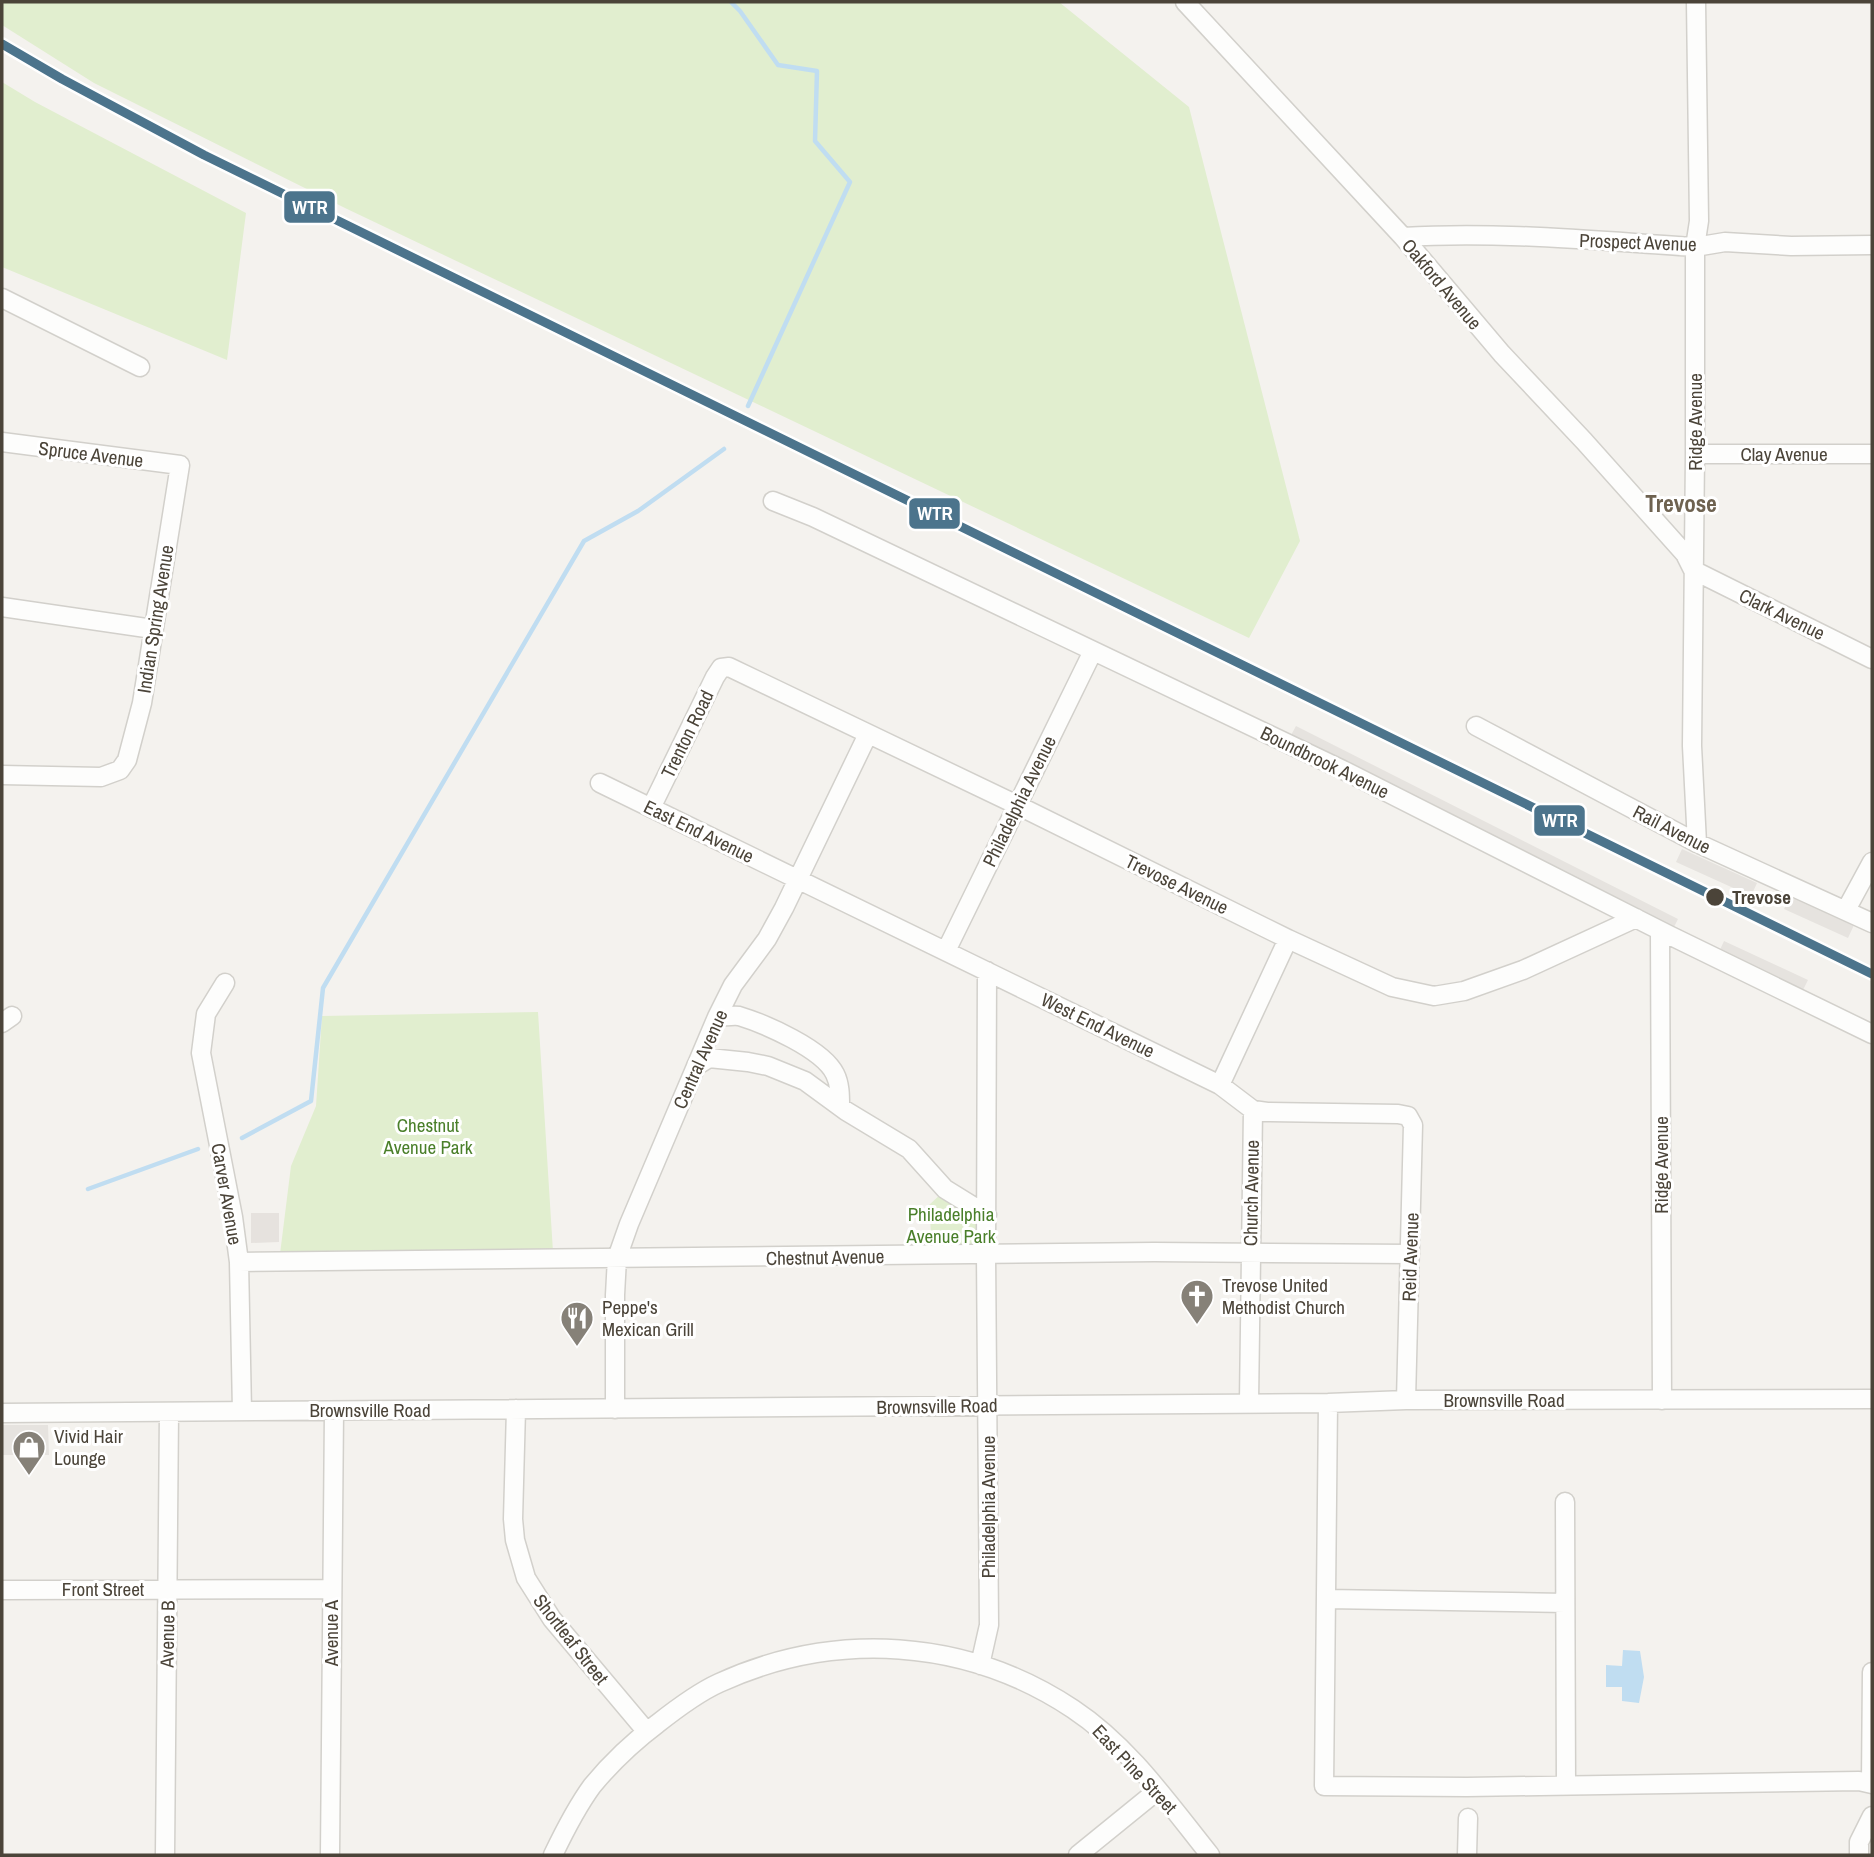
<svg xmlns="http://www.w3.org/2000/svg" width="1874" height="1857" font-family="'Archivo Narrow',sans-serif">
  <rect width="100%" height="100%" fill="#f4f2ee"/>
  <path fill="#e6e2de" d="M251,1213H279V1242L251,1243Z"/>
  <path fill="#e1eecf" d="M2,2H1059L1189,107L1300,541L1249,638L345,208L94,83L2,25Z
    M2,82L35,102L246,213L227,360L2,267Z
    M538,1012L553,1252L280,1254L291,1166L316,1106L322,1016Z
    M942,1193L976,1219L977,1232L971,1246H932L929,1205Z"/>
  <path fill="#e6e3df" d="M1296,726L1678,919L1673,929L1290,737Z
    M1682,849L1757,883L1751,896L1676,862Z
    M1790,896L1854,925L1848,938L1784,909Z
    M1724,941L1808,980L1803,990L1719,952Z
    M2,1425H48L49,1455H2Z"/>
  <path fill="#c0ddf1" d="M1623,1650L1640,1651L1644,1677L1639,1703L1622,1701V1687H1606V1665L1622,1666Z"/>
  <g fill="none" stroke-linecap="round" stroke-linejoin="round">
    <path stroke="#c0ddf1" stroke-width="4.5" d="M731,2L740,11L778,65L817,71L815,141L850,182L748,406
      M242,1138L311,1101L323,988L584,541L638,511L724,449
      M88,1189L198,1149"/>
    <defs>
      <path id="minor" d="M1185,2L1403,237L1502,354L1584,441L1685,554L1693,570L1872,659
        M1696,2L1699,221L1695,247V454L1692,746L1697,843
        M1403,237C1500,231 1598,241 1695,247L1725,242L1791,246L1872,245
        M2,298L140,367
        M2,442L180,465L142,703L127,760L120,770L101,777L2,775
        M1695,454H1872
        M773,501L813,517L1343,770L1669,935L1872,1034
        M2,607L153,629
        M1476,726L1697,843L1872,923
        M600,783L1220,1085L1253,1110L1267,1112L1398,1114L1408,1116L1413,1125L1406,1400
        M651,808L715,677L721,668L729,667L1017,805L1288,939L1392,987L1434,996L1464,991L1523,970L1636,918
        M1846,910L1872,862
        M1660,931L1662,1400
        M946,951L1093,651
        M225,983L206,1014L201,1053L233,1217L239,1262L242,1411
        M717,1017C724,1017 732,1015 739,1016C765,1024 823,1049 835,1074C840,1084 840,1095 840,1106
        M2,1023L12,1016
        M696,1066L709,1058L748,1062L768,1066L805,1081L846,1111L909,1149L945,1189L987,1215
        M1220,1085L1288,939
        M239,1262L1154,1252L1410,1254
        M1249,1402L1253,1110
        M1328,1403L1324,1786L1467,1787L1859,1781L1872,1784
        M516,1409L513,1519L515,1540L526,1578L552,1619L647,1732
        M615,1409V1295L617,1258L629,1224L717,1017L733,985L767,939L784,908L868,734
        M2,1413L1328,1403L1406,1400L1872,1399
        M1565,1502L1566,1786
        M2,1590L331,1589
        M1327,1599L1565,1603
        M980,1665L989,1625L986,1254L987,971
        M1871,1783L1872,1672
        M165,1855L169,1412
        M330,1855L334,1411
        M553,1855C564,1832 576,1808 592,1786C611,1763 633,1742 657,1724C676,1709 697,1693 719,1683C835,1630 966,1638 1073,1709C1129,1746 1169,1804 1210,1855
        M1078,1855L1158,1790
        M1467,1855L1468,1818
        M1859,1855V1842L1872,1816"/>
    </defs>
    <use href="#minor" stroke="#d2d0cb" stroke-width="21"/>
    <use href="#minor" stroke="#fdfdfc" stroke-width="18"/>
    <defs>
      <path id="rail-1" d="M2,44L62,79L204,155L1872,974"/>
    </defs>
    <use href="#rail-1" stroke="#fff" stroke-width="14"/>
    <use href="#rail-1" stroke="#4c748c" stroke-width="9"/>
  </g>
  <defs>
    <symbol id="church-pin" viewBox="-11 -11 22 30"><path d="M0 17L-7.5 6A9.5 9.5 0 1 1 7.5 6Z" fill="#868178" stroke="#fff"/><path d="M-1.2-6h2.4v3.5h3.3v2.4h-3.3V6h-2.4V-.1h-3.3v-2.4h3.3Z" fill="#fff"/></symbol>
    <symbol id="restaurant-pin" viewBox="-11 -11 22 30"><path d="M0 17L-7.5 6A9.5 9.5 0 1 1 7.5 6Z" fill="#868178" stroke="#fff"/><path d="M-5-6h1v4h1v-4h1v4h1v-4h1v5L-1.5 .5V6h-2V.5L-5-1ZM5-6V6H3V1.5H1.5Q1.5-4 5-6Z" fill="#fff"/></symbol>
    <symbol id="shop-pin" viewBox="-11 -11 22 30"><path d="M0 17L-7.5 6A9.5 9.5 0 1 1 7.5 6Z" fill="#868178" stroke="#fff"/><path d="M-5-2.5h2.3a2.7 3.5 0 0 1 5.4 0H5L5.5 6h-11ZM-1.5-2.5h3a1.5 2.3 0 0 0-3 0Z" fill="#fff"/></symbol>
  </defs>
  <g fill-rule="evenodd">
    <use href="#church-pin" x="1178" y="1277" width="38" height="52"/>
    <use href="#restaurant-pin" x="558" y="1299" width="38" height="52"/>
    <use href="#shop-pin" x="10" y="1428" width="38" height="52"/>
  </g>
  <circle fill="#4b4439" stroke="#fff" stroke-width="2.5" cx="1715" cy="897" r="10"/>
  <g text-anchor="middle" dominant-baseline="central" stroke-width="6" stroke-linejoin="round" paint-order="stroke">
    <g font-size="19" fill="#4b4439" stroke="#fff">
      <text transform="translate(1638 242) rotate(2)">Prospect Avenue</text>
      <text transform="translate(1442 284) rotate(50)">Oakford Avenue</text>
      <text transform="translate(1695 422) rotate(-90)">Ridge Avenue</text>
      <text transform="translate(91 454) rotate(7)">Spruce Avenue</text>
      <text x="1784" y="454">Clay Avenue</text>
      <text transform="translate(1782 614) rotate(26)">Clark Avenue</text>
      <text transform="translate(155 619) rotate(-81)">Indian Spring Avenue</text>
      <text transform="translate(687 734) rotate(-64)">Trenton Road</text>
      <text transform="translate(1325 762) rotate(26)">Boundbrook Avenue</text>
      <text transform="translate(1019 801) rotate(-64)">Philadelphia Avenue</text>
      <text transform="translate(1672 829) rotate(27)">Rail Avenue</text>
      <text transform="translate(699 831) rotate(26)">East End Avenue</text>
      <text transform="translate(1177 884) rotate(26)">Trevose Avenue</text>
      <text transform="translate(1098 1025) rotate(26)">West End Avenue</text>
      <text transform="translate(700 1059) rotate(-66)">Central Avenue</text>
      <text transform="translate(1661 1165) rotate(-90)">Ridge Avenue</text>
      <text transform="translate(1251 1193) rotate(-89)">Church Avenue</text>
      <text transform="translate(227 1194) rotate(80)">Carver Avenue</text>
      <text transform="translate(825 1257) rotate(-1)">Chestnut Avenue</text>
      <text transform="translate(1410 1257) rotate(-88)">Reid Avenue</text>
      <text x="1504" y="1400">Brownsville Road</text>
      <text transform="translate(937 1406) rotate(-1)">Brownsville Road</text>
      <text x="370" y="1410">Brownsville Road</text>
      <text transform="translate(988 1507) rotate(-90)">Philadelphia Avenue</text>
      <text x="103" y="1589">Front Street</text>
      <text transform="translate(331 1633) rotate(-90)">Avenue A</text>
      <text transform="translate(167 1634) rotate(-89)">Avenue B</text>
      <text transform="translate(571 1639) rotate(52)">Shortleaf Street</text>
      <text transform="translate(1135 1769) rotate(47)">East Pine Street</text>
    </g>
    <g font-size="19" font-weight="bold" fill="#4b4439" stroke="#fff" text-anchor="start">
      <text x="1732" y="897">Trevose</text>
    </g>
    <g font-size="19" fill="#4a7f2a" stroke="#fff">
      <text x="428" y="1125">Chestnut<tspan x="428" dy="22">Avenue Park</tspan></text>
      <text x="951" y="1214">Philadelphia<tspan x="951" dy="22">Avenue Park</tspan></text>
    </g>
    <g font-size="19" fill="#4b4439" stroke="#fff" text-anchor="start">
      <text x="1222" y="1285">Trevose United<tspan x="1222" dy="22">Methodist Church</tspan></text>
      <text x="602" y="1307">Peppe's<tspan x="602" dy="22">Mexican Grill</tspan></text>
      <text x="54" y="1436">Vivid Hair<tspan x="54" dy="22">Lounge</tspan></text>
    </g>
    <g font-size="23" font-weight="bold" fill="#6e6250" stroke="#fff">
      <text x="1681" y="503">Trevose</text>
    </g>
  </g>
  <g stroke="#fff" stroke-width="2.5">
    <rect x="283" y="190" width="53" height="34" rx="7" fill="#4c748c"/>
    <rect x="908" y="497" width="53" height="33" rx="7" fill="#4c748c"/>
    <rect x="1533" y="804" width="53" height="33" rx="7" fill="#4c748c"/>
  </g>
  <g font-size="19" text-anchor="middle" font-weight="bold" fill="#fff">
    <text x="310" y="214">WTR</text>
    <text x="935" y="520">WTR</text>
    <text x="1560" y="827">WTR</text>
  </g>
  <rect width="1874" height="1857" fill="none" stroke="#4b4439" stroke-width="7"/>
</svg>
